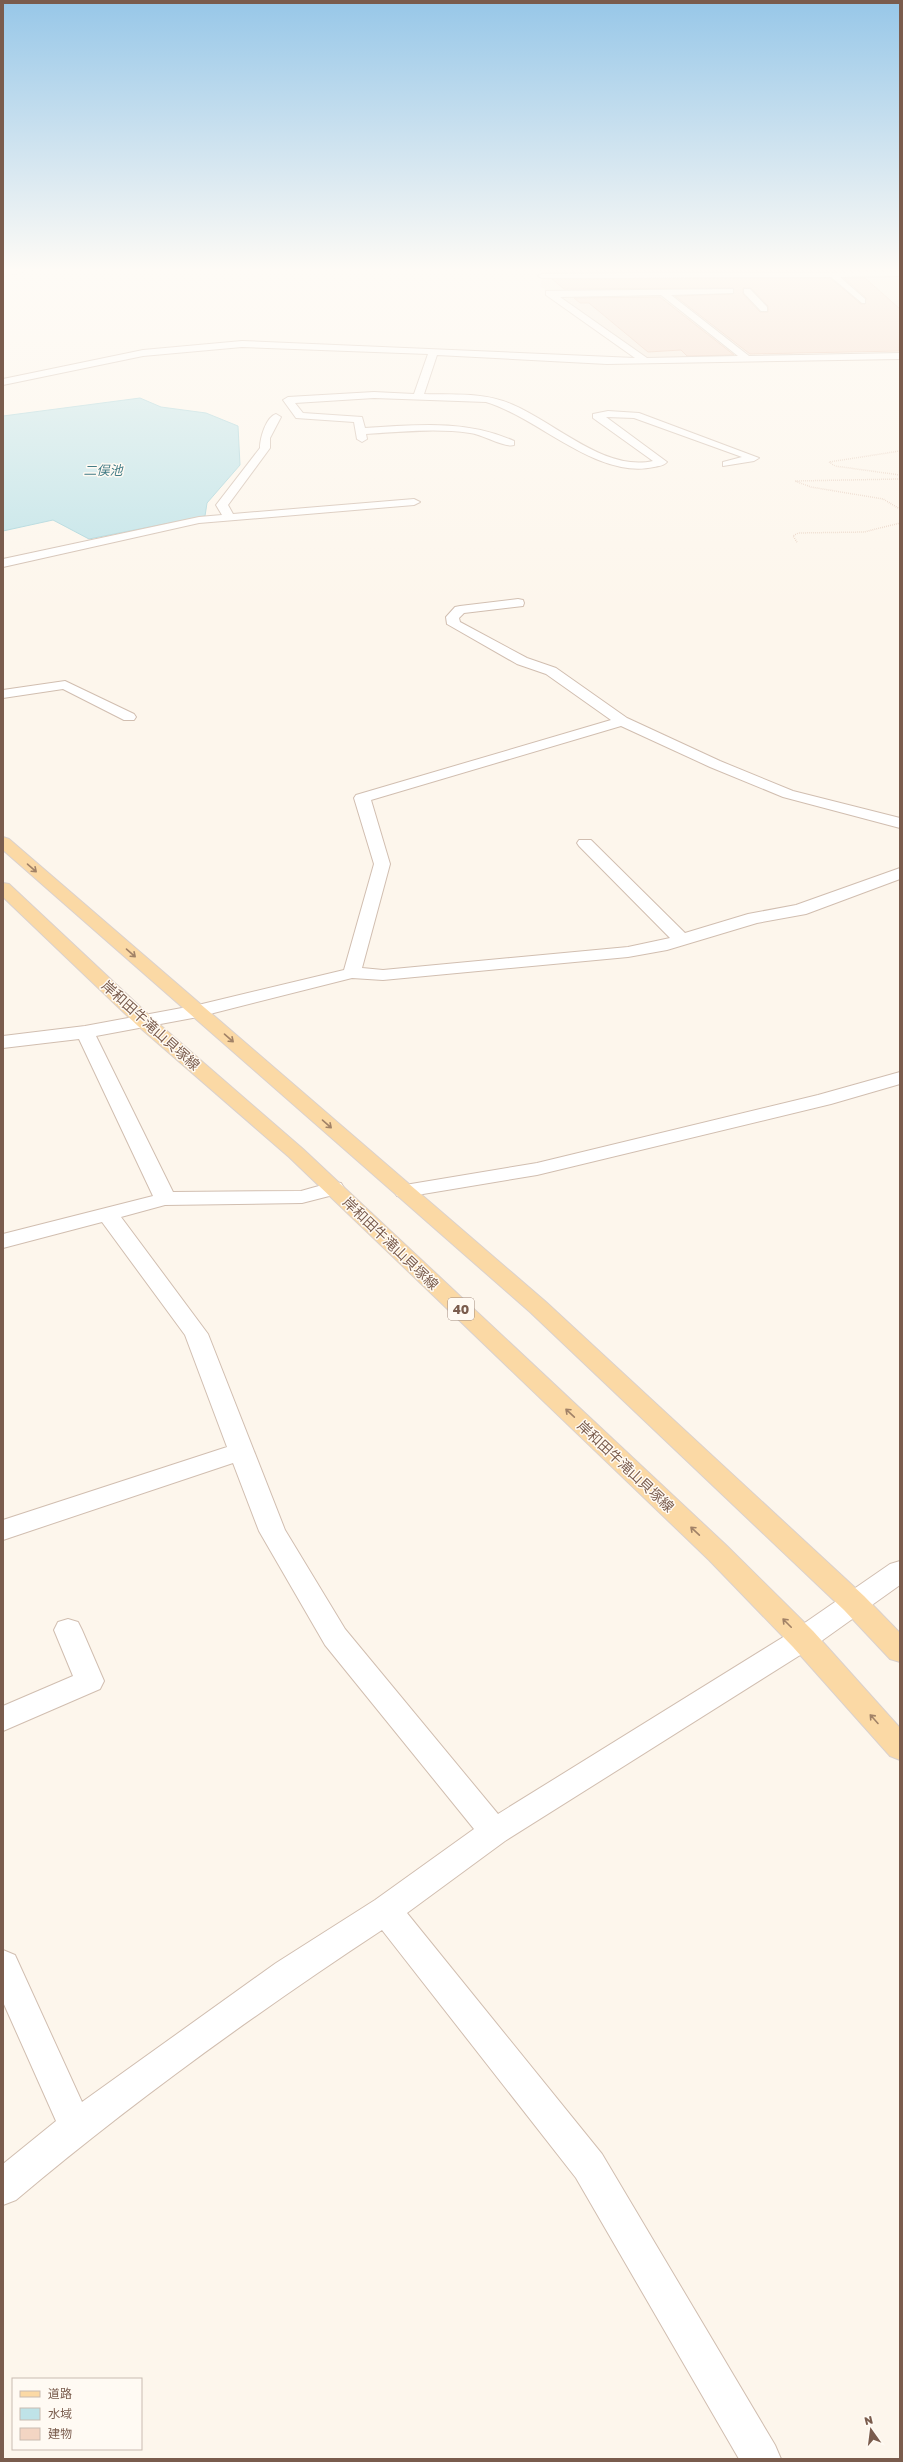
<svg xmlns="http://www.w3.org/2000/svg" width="903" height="2462" font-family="'Golos Text','Noto Sans JP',sans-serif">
  <rect width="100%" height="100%" fill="#fdf6ec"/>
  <path fill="#f5e8da" d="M546,268H900V309L862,304L807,314L743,317L799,359L644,360L540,286Z"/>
  <path fill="#bfe3e8" stroke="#a5d3da" d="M140,398L161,407L206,413L238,426L240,465L207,503L205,516L89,539L53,520L3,531V416Z"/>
  <path fill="#f3d5c3" stroke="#e6bba3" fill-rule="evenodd" d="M538,268H854L857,271L543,272Z
    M830,278L861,304H865L866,298L844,278H865L900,309L899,351L750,354L675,296L733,294V288L564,289L552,279ZM743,288H751L768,306V312H760L743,294Z
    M660,297L734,355L687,356L681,350L648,352L589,303H580L574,298Z"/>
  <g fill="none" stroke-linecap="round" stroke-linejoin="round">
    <defs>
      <path id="street" d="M900,272V276L840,277L865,299V303H862L831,277L542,278L538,276L542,274Z
        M730,289H733V293L671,295L749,356L900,353V359L607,364L437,355L424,394C453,395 484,392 511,404C555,422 604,472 653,461L593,418V414L608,411L639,413L759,458L754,461L723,466V462L742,457L634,418L606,417L667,462C664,466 658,466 654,467C597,480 539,418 486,402L374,398L295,403L303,413L362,417L365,428C416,425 465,419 514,441V445C504,448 482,434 470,433C435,428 401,432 366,434L367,439L362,442L357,439L354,422L296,418L283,400L288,397L374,392L414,394L428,354L242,347L143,356L3,385V379L143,350L242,341L635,358L546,295V291ZM661,295L738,356L647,358L560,297Z
        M744,289H750L767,307V311H761L744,293Z
        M276,414L281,417L270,438V448L228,505L233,514L414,499L420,502L414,505L199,523L3,567V559L199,517L222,515L216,505L260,448C260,438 266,417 276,414Z
        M518,599L523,600L524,603L523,606L464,613L459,618L460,622L527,658L556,668L627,718L720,761L793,791L900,818V828L783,797L710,767L621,726L371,800L390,864L362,968L383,970L628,947L670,938L579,846L577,843L579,840H591L685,933L748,914L796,905L900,868V879L806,914L757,923L667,950L628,957L383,980L352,978L198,1017L96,1036L173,1192L301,1191L333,1182L341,1183L344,1188L341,1193L302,1203L165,1205L121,1217L208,1334L285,1530L345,1629L498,1814L793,1631L890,1564L900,1561V1585L813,1647L505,1841L407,1913L602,2154L775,2445L781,2459H739L576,2178L382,1930C256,2013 132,2102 16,2200L3,2205V2164L56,2121L3,2002V1950L15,1955L82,2102L276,1963L375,1900L474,1829L325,1645L259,1531L233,1463L3,1540V1520L227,1447L185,1335L102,1222L3,1248V1234L153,1196L79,1039L3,1048V1036L85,1026L198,1005L344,970L374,864L354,798L356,795L611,720L546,674L517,664L447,624L446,617L455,607L460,606Z
        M65,681L134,714L136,717L134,720H124L63,689L3,698V690Z
        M900,1072V1084L831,1104L537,1175L405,1197L397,1196L394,1191L397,1186L405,1185L537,1163L818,1095Z
        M68,1619L78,1622L82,1630L104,1681L100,1689L3,1731V1706L73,1676L54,1630L58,1622Z"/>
      <path id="primary" d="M3,837L9,839L546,1302L864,1596L900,1633V1662L890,1659L844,1610L530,1312L3,850Z
        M3,883L9,884L152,1018L303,1149L727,1546L813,1631L900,1728V1760L890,1756L793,1647L709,1560L289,1157L138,1026L3,897Z"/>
    </defs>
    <use href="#street" stroke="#d1beb0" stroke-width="2"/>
    <use href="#primary" stroke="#dad1cd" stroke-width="2"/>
    <path stroke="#d9b8a5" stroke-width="1" stroke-dasharray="0.5 1" stroke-linecap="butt" d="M3,277L42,268"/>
    <path stroke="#d9b8a5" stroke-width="1.5" stroke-dasharray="0.5 1.5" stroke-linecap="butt" d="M900,451L829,462L835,466L900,475
      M900,479L795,481L811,487L883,499L900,509
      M797,542L793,536L798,533L864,532L900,523"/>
    <use href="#street" fill="#fff" fill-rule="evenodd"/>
    <use href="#primary" fill="#fbd9a5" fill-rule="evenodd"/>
  </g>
  <defs><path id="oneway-shaft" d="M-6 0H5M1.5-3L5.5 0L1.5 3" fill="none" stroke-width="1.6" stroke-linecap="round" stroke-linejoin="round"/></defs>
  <g stroke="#a18267">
    <use href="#oneway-shaft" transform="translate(32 868) rotate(41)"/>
    <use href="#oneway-shaft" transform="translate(131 953) rotate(41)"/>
    <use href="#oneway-shaft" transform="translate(229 1038) rotate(41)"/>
    <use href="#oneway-shaft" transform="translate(327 1124) rotate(41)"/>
    <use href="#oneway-shaft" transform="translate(570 1413) rotate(-137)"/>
    <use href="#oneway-shaft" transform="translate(695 1531) rotate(-137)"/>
    <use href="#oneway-shaft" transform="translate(787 1623) rotate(-135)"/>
    <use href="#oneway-shaft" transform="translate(874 1719) rotate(-132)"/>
  </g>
  <linearGradient id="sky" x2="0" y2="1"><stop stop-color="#97c7e8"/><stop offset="0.44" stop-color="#fefbf6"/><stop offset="1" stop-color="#fefbf6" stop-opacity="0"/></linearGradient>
  <rect width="903" height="613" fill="url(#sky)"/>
  <g text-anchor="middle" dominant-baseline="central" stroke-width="3" stroke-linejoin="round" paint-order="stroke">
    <g font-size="13" font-style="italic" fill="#437c86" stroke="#fffaf3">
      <text x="103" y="470">二俣池</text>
    </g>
    <rect fill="#fffaf3" stroke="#a28b7f" stroke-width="1" x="448" y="1298" width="26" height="22" rx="3"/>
    <g font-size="13" font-weight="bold" fill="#7a5c4d">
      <text x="461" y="1309">40</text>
    </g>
    <g font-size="14" fill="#7a5c4d" stroke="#fffaf3">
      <text transform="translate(151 1025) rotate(42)">岸和田牛滝山貝塚線</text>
      <text transform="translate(391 1243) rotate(44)">岸和田牛滝山貝塚線</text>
      <text transform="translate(626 1466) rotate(43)">岸和田牛滝山貝塚線</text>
    </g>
  </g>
  <rect width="903" height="2462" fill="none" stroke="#7a5c4d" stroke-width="8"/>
  <rect x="12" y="2378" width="130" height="72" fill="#fffaf3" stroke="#cabbb1"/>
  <rect x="20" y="2391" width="20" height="6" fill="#fbd9a5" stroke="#cabbb1"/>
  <text x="48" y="2398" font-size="12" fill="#7a5c4d">道路</text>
  <rect x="20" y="2408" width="20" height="12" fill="#bfe3e8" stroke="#cabbb1"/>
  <text x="48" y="2418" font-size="12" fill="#7a5c4d">水域</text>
  <rect x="20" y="2428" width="20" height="12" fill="#f3d5c3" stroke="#cabbb1"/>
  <text x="48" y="2438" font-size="12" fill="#7a5c4d">建物</text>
  <g transform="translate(871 2430) rotate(346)" stroke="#fffaf3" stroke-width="3" paint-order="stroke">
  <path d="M0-3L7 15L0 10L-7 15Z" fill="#7a5c4d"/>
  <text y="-6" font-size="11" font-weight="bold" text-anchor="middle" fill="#7a5c4d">N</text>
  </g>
</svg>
